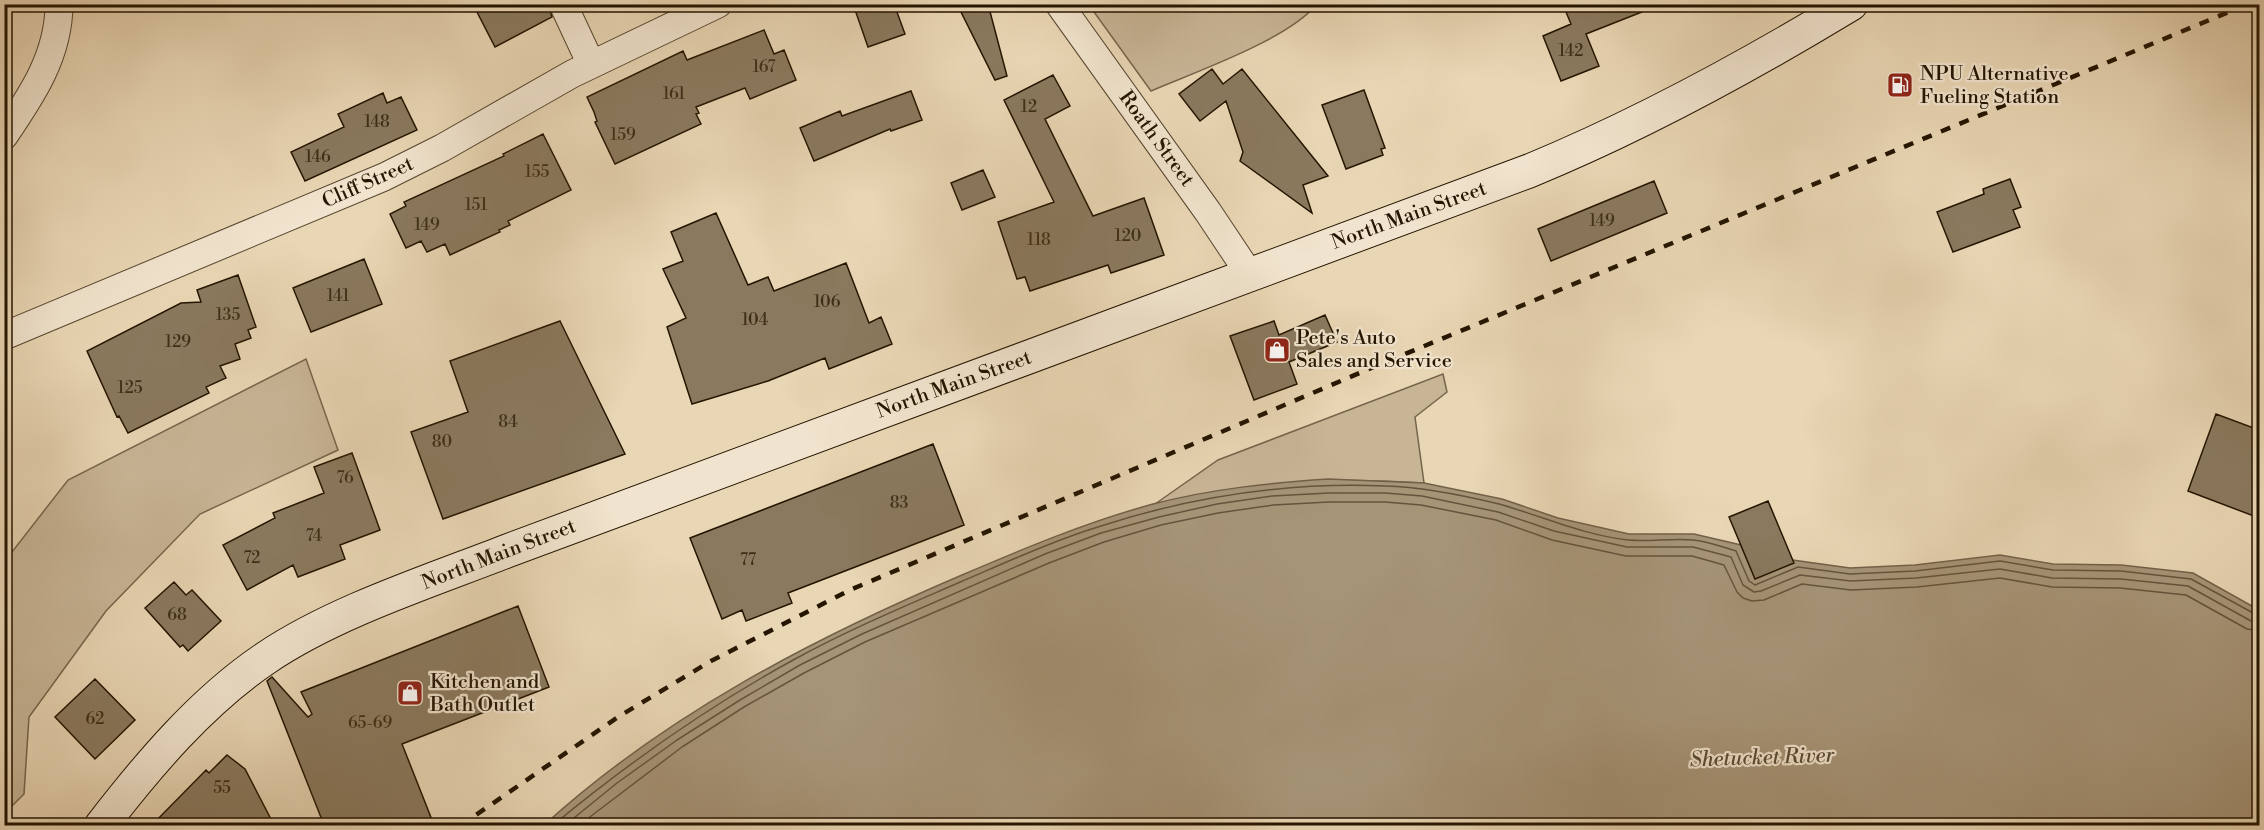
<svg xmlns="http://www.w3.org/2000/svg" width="2264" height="830" font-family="'Libre Bodoni',serif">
  <rect width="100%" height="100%" fill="#e9d6b4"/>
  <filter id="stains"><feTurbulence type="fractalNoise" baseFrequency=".00333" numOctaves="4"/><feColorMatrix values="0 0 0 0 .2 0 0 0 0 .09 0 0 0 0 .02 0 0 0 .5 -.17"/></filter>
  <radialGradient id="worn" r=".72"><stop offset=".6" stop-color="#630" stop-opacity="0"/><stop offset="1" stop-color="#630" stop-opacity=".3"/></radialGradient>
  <path fill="#c8b596" stroke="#76654c" stroke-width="1.5" d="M1089,5H1316C1287,40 1195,72 1151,91Z
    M306,359L338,450L200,514L106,611L29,717L24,794L5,813V561L68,480Z
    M1443,374L1447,392L1415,417L1424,483C1327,476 1249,483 1155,504L1218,460Z"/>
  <path fill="#a69477" stroke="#726148" stroke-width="1.5" d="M1328,479L1424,483L1502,499L1558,518L1629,534H1694L1741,545L1755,579L1793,563L1792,560L1850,568L1915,565L2000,555L2053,564L2121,565L2193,573L2259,610V825L543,826C665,715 812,639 962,575C1025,548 1087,522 1153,504C1211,489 1269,483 1328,479Z"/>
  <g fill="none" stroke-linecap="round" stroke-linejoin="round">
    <path stroke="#65543c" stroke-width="1.5" d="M552,826C628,763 709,706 795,659C848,630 903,607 958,583C1005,563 1052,541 1101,526C1193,496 1288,482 1385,486C1423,487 1462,495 1499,504C1542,516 1583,535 1628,540C1650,542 1671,538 1693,540C1707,541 1722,547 1736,551L1749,581L1755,585L1798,567L1850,574L1915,571L2000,561L2053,570L2121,571L2191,579L2255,614L2260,615
      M564,826L617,783L677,740L740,700L800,665L862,634L1045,554L1101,533L1159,517L1217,504L1272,496L1329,493H1385L1422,496L1498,512L1554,531L1627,547H1693L1731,557L1743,585L1754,592L1761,591L1800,575L1851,581L1916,578L2000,569L2052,578L2121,579L2188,586L2251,621L2260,622
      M578,826L682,747L744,707L804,673L865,642L1049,563L1104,542L1161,525L1218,513L1273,505L1329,502H1385L1421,505L1496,520L1552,540L1626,556H1692L1724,565L1737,592L1743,598L1752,601L1764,600L1802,584L1851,590L1917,587L2000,578L2052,587L2120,588L2186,595L2247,629L2260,631"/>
  </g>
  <path fill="#8a795e" stroke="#241501" stroke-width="1.5" d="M492,4H548L552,17L495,47L477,12Z
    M853,4H894L905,34L868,47Z
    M957,4H988L1007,76L995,80Z
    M1585,4L1657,6L1586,34L1599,66L1561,81L1543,36L1571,24L1566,12Z
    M764,30L774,54L784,50L796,80L750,99L745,88L696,107L699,113L696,114L701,124L615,164L595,122L597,121L594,112L587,97L683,51L687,60Z
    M1212,69L1223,84L1242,69L1328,176L1303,185L1312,213L1240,161L1243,152L1226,101L1200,121L1179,94Z
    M1053,75L1070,106L1045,119L1093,216L1144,198L1164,255L1111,273L1108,265L1030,291L1025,277L1017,279L998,222L1054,202L1004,100Z
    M1364,90L1385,148L1381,149L1383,155L1346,169L1322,105Z
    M911,91L922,120L891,131L890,129L814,161L800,128L840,111L842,116Z
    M383,93L387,103L401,97L417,130L305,181L291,152L344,127L338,114Z
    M543,134L571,190L508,221L510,225L499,230L500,232L450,255L445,244L427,252L421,241L406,248L390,214L406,206L404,202L504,156L503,154Z
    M983,170L995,197L962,210L951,183Z
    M2010,179L2021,207L2013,210L2020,227L1953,252L1937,212L1984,194L1983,189Z
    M1654,181L1667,213L1551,261L1538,229Z
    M716,213L748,285L768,277L774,291L846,263L869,323L881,317L892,344L829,369L825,358L768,381L692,404L667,327L686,318L663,269L683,261L671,232Z
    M364,259L382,304L311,332L293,288Z
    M238,275L256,327L248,330L251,338L235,344L240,359L220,366L226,378L206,387L209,393L128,433L119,416L117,417L87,351L181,303L201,302L197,290Z
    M1325,315L1337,342L1289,362L1297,384L1254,400L1230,336L1274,321L1279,335Z
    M560,321L625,454L443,519L411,432L468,412L450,361Z
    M2216,414L2259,430V518L2188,491Z
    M933,444L964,525L788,593L792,603L746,621L742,610L722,619L690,538Z
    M352,453L380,530L340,545L345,559L298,577L293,565L247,590L223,545L275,518L273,513L324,493L314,467Z
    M1768,501L1794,563L1755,579L1729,517Z
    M174,582L186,595L192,590L221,621L188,651L183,645L180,647L145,608Z
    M518,606L549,687L402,744L434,825H324L267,681L272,677L308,717L312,714L301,692Z
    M95,679L135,720L95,759L55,717Z
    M227,755L245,769L274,825H152L206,770L209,773Z"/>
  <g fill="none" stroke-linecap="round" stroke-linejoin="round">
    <defs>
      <path id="minor" d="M563,4L591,64
        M1059,4L1208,212L1250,275
        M4,136C32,95 59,55 59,4
        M4,336L384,177L442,148L572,74L718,4"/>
      <path id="secondary" d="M101,826C148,765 202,701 266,658C334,612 430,581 507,551L1529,171C1641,125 1747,67 1851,4"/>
    </defs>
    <use href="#minor" stroke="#55452e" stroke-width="29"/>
    <use href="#secondary" stroke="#241501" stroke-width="35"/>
    <use href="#minor" stroke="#f1e4ce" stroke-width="27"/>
    <use href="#secondary" stroke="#f1e4ce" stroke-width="33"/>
    <path stroke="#241501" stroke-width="4.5" stroke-dasharray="10 10" stroke-linecap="butt" d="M460,826L618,717L711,661L850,590L1369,369L2248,4"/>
  </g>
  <defs>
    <symbol id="fuel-square" viewBox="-11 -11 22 22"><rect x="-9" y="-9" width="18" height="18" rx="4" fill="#8f2418" stroke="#f1e4ce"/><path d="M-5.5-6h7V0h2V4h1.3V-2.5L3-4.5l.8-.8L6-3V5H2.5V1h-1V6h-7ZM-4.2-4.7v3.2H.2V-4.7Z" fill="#fff"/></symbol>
    <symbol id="shop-square" viewBox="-11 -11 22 22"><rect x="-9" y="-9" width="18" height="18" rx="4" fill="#8f2418" stroke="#f1e4ce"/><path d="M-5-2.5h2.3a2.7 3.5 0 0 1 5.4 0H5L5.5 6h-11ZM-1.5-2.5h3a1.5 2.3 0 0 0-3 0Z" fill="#fff"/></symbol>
  </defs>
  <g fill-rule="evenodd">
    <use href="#fuel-square" x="1885" y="70" width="30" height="30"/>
    <use href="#shop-square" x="1262" y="335" width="30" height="30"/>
    <use href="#shop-square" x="395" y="678" width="30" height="30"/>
  </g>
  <g text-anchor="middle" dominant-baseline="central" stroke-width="4.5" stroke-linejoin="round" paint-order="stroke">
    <g font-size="16" fill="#3e2e18">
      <text x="1571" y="51">142</text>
      <text x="764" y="67">167</text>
      <text x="674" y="94">161</text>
      <text x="1029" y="107">12</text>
      <text x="377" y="122">148</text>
      <text x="623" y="135">159</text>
      <text x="318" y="157">146</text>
      <text x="537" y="172">155</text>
      <text x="476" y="205">151</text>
      <text x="1602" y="221">149</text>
      <text x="427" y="225">149</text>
      <text x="1128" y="236">120</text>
      <text x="1039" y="240">118</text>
      <text x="338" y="296">141</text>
      <text x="827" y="302">106</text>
      <text x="228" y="315">135</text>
      <text x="755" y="320">104</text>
      <text x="178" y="342">129</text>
      <text x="130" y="388">125</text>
      <text x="508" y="422">84</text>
      <text x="442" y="442">80</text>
      <text x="345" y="478">76</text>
      <text x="899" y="503">83</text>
      <text x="314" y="536">74</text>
      <text x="252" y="558">72</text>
      <text x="748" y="560">77</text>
      <text x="177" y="615">68</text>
      <text x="95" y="719">62</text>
      <text x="370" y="723">65-69</text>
      <text x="222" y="788">55</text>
    </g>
    <g font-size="20" fill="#241501" stroke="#f1e4ce" text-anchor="start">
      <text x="1920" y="74">NPU Alternative<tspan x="1920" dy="23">Fueling Station</tspan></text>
      <text x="1296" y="338">Pete's Auto<tspan x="1296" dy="23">Sales and Service</tspan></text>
      <text x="430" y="682">Kitchen and<tspan x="430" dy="23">Bath Outlet</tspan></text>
    </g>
    <g font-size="20" fill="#241501" stroke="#f1e4ce">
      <text transform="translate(1156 139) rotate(54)">Roath Street</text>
      <text transform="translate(368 183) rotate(-24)">Cliff Street</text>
      <text transform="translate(1409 216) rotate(-20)">North Main Street</text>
      <text transform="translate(954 385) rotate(-20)">North Main Street</text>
      <text transform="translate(499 555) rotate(-21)">North Main Street</text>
    </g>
    <g font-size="21" font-style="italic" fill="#584830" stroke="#f1e4ce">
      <text transform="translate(1762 758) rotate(-2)">Shetucket River</text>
    </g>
  </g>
  <rect width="2264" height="830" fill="none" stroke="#e9d6b4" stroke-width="24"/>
  <rect x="6" y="6" width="2252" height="818" fill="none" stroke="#241501" stroke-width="3"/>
  <rect x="12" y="12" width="2240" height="806" fill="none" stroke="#241501" stroke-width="1.5"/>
  <rect width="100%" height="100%" filter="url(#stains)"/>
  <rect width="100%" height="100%" fill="url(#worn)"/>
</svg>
